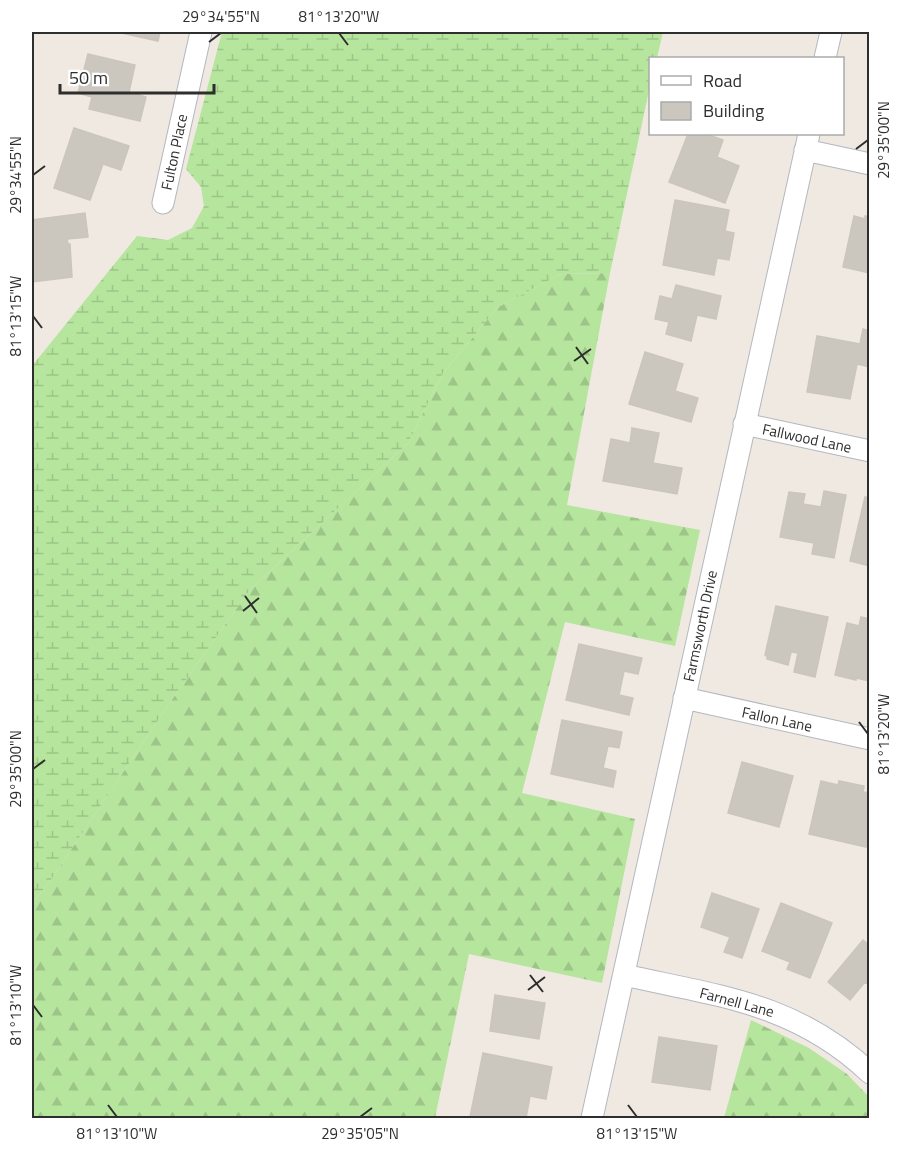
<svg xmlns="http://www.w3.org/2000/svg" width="901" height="1150" font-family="'Titillium Web',sans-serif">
  <defs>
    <pattern id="forest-firs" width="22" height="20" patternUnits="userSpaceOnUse" patternTransform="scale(1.5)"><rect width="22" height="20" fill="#b6e59e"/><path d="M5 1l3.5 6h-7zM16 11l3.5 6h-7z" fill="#9dc588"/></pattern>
    <pattern id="wetland-marsh" width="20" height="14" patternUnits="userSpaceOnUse" patternTransform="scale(1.5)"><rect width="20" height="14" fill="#b6e59e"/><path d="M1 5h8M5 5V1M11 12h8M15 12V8" fill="none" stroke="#9dc588"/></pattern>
  </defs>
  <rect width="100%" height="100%" fill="#efe9e1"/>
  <path fill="url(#forest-firs)" d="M610,273L567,505L700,530L675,646L565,622L522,793L635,819L602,983L469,954L435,1118H32V904L50,881L175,695L249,591L408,443L443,373L498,307L561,274Z
    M751,1020L809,1048L847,1074L869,1097V1118H724Z"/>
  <path fill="url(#wetland-marsh)" d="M222,32H663L657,58H650V86L610,273L561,274L498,307L443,373L408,443L249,591L175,695L50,881L32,904V366L137,236L168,240L192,228L204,206L201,187L186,169Z"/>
  <path fill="#cbc7bf" stroke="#cbc5ba" stroke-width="1.5" d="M117,32H160L158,41Z
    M88,54L135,65L129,92L146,97L140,121L89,109L92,97L78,93Z
    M74,128L129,146L121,170L103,164L90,200L54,188Z
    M688,134H706L723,140L717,157L739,166L725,203L669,182Z
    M675,200L729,210L725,231L734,233L729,260L717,258L714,275L663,265Z
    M85,213L88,237L67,239L68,244H70L72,277L32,282V220Z
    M854,216L865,219V216H870V273L843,267Z
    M676,285L721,296L716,319L697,315L691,341L666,334L669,322L655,319L660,296L672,299Z
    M863,329L870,331V367L857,364L850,399L807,392L817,336L860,344Z
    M645,352L683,364L675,391L698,398L691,422L629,404Z
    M632,428L659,433L653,463L682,468L677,494L603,481L611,439L630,443Z
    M824,491L846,495L834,558L812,554L814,543L780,537L789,492L805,494L803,504L821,507Z
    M865,497L870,498V566L850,561Z
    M776,606L828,617L815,677L794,672L798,653L791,652L788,665L767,659V656L765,655Z
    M861,617L870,619V681L856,678V680L835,675L847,623L859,626Z
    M579,644L642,658L638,674L624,671L619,695L633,698L629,715L566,700Z
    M562,720L622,732L619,748L608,746L603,768L616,771L613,787L551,774Z
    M742,762L793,776L779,827L728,813Z
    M821,781L838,785L839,781L864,786L863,792L870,793V831L866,847L809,834Z
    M712,893L759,909L742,958L724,952L730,937L701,927Z
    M781,903L832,923L810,978L787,969L790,962L762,951Z
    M863,940L870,946V985L865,982L850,1000L828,982Z
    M495,995L545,1003L539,1039L490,1031Z
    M659,1037L717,1046L710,1090L652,1082Z
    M483,1053L552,1067L546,1099L530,1096L526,1118H480L470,1117Z"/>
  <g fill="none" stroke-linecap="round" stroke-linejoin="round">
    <defs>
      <path id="street" d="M825,58L831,32
        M805,150L870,164
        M163,203L201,32
        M744,424L870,451
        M684,698L870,739
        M624,975C718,996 796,1003 870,1073
        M592,1118L809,134"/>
    </defs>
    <use href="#street" stroke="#b4b7c1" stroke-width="23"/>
    <use href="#street" stroke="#fff" stroke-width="21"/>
  </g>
  <path fill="none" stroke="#2e2e2e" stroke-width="2" d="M339,33L348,45M209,42L221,33M856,149L868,140M33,175L45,166M33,316L42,328M576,347L588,364M574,361L591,349M245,596L257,613M243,611L259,598M859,722L868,734M33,769L45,760M530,975L543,992M528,990L545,977M33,1005L42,1017M108,1105L117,1117M628,1105L637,1117M360,1117L372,1108"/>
  <g text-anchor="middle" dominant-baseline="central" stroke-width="5" stroke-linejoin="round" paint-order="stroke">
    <g font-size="15" fill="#2e2e2e" stroke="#fff">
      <text transform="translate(174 152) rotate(-78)">Fulton Place</text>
      <text transform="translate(807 438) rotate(12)">Fallwood Lane</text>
      <text transform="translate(700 626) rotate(-78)">Farmsworth Drive</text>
      <text transform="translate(777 719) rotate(12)">Fallon Lane</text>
      <text transform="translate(737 1002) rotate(15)">Farnell Lane</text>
    </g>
  </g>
  <rect width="901" height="1150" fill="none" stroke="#ffffff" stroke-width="66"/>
  <rect x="649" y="57" width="195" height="78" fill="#ffffff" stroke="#ababab" stroke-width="1.5"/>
  <rect x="661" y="76" width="30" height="9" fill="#ffffff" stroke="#ababab" stroke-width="1.5"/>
  <text x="703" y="87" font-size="18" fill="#2e2e2e">Road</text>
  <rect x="661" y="102" width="30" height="18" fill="#cbc7bf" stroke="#ababab" stroke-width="1.5"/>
  <text x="703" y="117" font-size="18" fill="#2e2e2e">Building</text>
  <path d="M60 84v9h154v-9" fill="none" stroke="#2e2e2e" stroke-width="3"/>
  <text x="69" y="84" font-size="18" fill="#2e2e2e" stroke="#ffffff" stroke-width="4.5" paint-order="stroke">50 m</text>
  <rect x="33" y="33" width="835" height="1084" fill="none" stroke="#2e2e2e" stroke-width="2"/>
  <g font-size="15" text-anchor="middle" fill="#2e2e2e">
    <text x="221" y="22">29°34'55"N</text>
    <text x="339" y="22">81°13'20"W</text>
    <text transform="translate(884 140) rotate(-90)" y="5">29°35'00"N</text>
    <text transform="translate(16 175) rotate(-90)" y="5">29°34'55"N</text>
    <text transform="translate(16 316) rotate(-90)" y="5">81°13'15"W</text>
    <text transform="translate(884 734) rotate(-90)" y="5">81°13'20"W</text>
    <text transform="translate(16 769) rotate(-90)" y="5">29°35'00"N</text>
    <text transform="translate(16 1005) rotate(-90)" y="5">81°13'10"W</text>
    <text x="117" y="1139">81°13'10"W</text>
    <text x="360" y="1139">29°35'05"N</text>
    <text x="637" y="1139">81°13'15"W</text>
  </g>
</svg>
